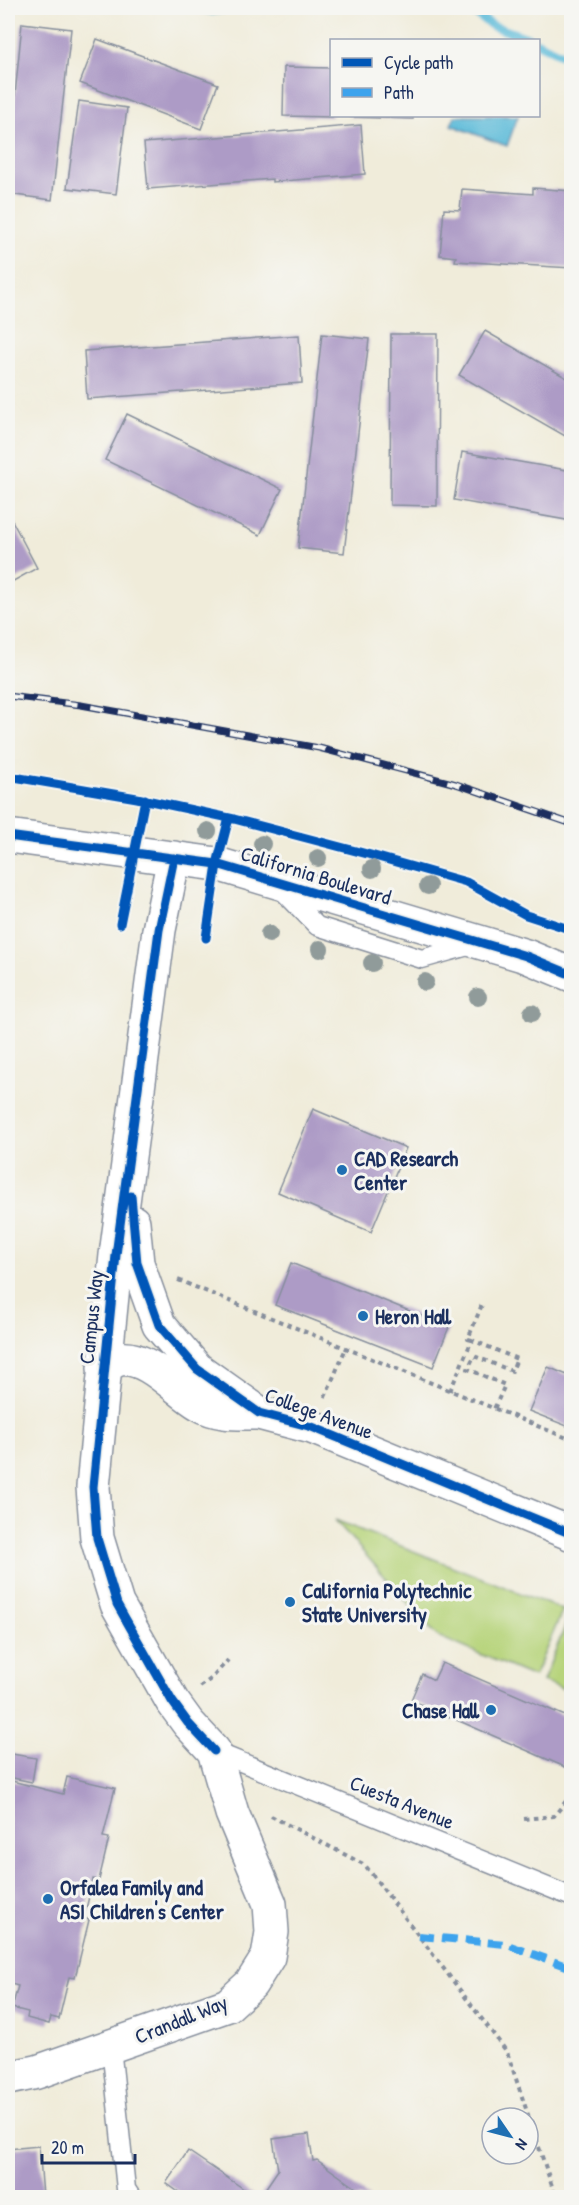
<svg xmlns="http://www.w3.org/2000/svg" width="579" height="2205" font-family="'Patrick Hand',sans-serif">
  <rect width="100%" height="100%" fill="#f6f6f2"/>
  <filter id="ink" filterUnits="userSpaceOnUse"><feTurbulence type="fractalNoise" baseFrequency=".0167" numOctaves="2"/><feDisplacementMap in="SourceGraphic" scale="12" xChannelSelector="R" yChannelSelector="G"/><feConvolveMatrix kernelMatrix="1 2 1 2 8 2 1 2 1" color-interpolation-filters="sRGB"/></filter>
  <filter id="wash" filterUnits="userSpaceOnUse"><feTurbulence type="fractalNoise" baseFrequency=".008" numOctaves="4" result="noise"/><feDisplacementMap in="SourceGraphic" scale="24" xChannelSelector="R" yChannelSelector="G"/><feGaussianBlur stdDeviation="1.35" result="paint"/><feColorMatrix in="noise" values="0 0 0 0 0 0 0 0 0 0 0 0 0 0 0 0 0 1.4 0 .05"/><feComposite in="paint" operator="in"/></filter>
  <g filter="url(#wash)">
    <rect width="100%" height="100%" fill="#f0ecda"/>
    <path fill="#b7d47b" stroke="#69826c" stroke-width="1.5" d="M335,1520L563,1610L534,1677L437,1636Z
      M571,1612H572L571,1692L543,1681Z"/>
    <path fill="#59b9d8" stroke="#3a749b" stroke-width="1.5" d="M455,116H518L507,146L451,125Z"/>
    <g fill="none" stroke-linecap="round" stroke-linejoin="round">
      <path stroke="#59b9d8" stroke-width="9" d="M200,8L212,11L228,8
        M467,8L493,26L533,40
        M538,43L572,60"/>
    </g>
    <g id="blocks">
      <path fill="#ad9bc6" d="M22,23L71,29L52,200L8,194V168Z
        M97,39L218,84L201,129L80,83Z
        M284,67L332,68V117L283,116Z
        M79,101L127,108L116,194L67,188Z
        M350,116H413V119L350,117Z
        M361,125L365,174L272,182V179L148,189L144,143Z
        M533,188L572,191V268L455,261L456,257L440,255L444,209L460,210L462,189L533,194Z
        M485,331L572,381V440L459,375Z
        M322,334L369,339L344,553L298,548Z
        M391,334H438L437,506L390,505Z
        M299,335L302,383L87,399L84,351Z
        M127,414L282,489L260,535L105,460Z
        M462,452L572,471V521L454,500Z
        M8,513L37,568L8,584Z
        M313,1109L406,1148L371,1232L278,1192Z
        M291,1263L449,1327L433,1367L275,1305Z
        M548,1367L572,1377V1428L529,1411Z
        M442,1663L572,1719V1770L411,1700L422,1674L434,1680Z
        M12,1754L36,1758L32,1782L8,1777Z
        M67,1777L115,1788L103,1837L109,1838L99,1880L93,1879L84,1918L89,1920L75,1978L69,1977L59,2019L51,2017L49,2024L27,2018L28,2012L12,2008L18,1986L8,1983V1780L63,1794Z
        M309,2134L313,2161L317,2160L370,2198H259L278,2170L273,2139Z
        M39,2146L43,2196L8,2198V2149Z
        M188,2151L257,2198H187L166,2183Z"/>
    </g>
  </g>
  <g filter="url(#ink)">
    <use href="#blocks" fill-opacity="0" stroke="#868e9c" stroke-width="1.5"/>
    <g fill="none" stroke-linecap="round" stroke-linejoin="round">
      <defs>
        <path id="service" d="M280,888L317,926L422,959L475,944
          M214,1751L572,1897
          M111,2047L126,2189L132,2198"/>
        <path id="minor" d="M133,1222L137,1263L159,1325L197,1369L259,1413L312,1427L572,1534
          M104,1368C108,1365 115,1360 120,1359C148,1355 177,1391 200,1404C218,1415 238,1413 259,1413
          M8,2078L37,2072L228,2005L251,1984L268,1957L272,1932L270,1904L232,1813L214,1751L188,1723L172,1701L117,1604L97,1538L93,1487L116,1255L159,930L174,858"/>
        <path id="tertiary" d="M8,836L217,864L526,956L572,975"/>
      </defs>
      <use href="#service" stroke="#868e9c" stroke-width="21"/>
      <use href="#minor" stroke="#868e9c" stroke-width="36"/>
      <use href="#tertiary" stroke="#868e9c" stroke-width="36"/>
      <path stroke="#868e9c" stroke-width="4" stroke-dasharray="4.5 4.5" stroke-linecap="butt" d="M178,1280L572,1440
        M472,1340L468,1339L483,1302
        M450,1391L472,1340L517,1359L512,1371L474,1356L468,1369L505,1385L494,1409
        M325,1397L346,1348
        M200,1687L212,1678L228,1660
        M271,1816L365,1865L507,2052L556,2198
        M524,1819L554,1816L570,1796L572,1797"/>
      <use href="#service" stroke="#fff" stroke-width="18"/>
      <use href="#minor" stroke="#fff" stroke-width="33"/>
      <use href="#tertiary" stroke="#fff" stroke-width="33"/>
      <defs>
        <path id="rail" d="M8,696L81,705L319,748L456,784L572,824"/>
      </defs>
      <use href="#rail" stroke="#1b2f5e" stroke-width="7"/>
      <use href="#rail" stroke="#f6f6f2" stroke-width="4.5" stroke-dasharray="14" stroke-linecap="butt"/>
      <path stroke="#3da3ed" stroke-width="8" stroke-dasharray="15 8" stroke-linecap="butt" d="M419,1936L505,1944L572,1968"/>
      <defs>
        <path id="cycleway" d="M8,776L137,798L234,819L371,855L466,882L526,915L572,930
          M8,836L217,864L526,956L572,975
          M174,858L159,930L116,1255L93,1487L97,1538L117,1604L172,1701L188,1723L214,1751
          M120,924L145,799
          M206,938L217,864L229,818
          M131,1196L137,1263L159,1325L197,1369L259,1413L312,1427L572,1534"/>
      </defs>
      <use href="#cycleway" stroke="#f6f6f2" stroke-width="13"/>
      <use href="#cycleway" stroke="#0057b8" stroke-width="9"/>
    </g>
    <g fill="#909b9a">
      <circle cx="208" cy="831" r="9"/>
      <circle cx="262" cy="844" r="9"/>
      <circle cx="318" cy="858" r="9"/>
      <circle cx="372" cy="869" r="9"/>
      <circle cx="428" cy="886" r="9"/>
      <circle cx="269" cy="934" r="9"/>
      <circle cx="320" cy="949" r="9"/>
      <circle cx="372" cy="963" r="9"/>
      <circle cx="425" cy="982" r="9"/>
      <circle cx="478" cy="997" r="9"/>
      <circle cx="532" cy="1013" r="9"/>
    </g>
  </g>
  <g fill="#1f6fb2" stroke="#f6f6f2" stroke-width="2">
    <circle cx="342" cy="1170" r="6"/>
    <circle cx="363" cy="1316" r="6"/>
    <circle cx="290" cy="1602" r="6"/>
    <circle cx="491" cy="1710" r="6"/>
    <circle cx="48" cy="1899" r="6"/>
  </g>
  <g text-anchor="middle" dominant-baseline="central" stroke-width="6" stroke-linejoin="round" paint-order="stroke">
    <g font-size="21" fill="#1b2f5e" stroke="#f6f6f2">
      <text transform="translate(316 875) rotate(17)">California Boulevard</text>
      <text transform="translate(91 1317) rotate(-84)">Campus Way</text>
      <text transform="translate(319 1413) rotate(20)">College Avenue</text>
      <text transform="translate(402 1802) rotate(22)">Cuesta Avenue</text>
      <text transform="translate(181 2019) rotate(-22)">Crandall Way</text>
    </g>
    <g font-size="21" font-weight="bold" fill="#1b2f5e" stroke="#f6f6f2" text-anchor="start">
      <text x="354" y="1158">CAD Research<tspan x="354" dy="24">Center</tspan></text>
      <text x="375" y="1316">Heron Hall</text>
      <text x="302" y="1590">California Polytechnic<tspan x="302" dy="24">State University</tspan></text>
      <text x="479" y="1710" text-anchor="end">Chase Hall</text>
      <text x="60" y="1887">Orfalea Family and<tspan x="60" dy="24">ASI Children's Center</tspan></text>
    </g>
  </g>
  <rect width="579" height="2205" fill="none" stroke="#f6f6f2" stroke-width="30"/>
  <rect x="330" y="39" width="210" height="78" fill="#f6f6f2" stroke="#9ea6b7" stroke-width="1.5"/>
  <rect x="342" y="58" width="30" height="9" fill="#0057b8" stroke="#9ea6b7" stroke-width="1.5"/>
  <text x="384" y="69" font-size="18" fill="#1b2f5e">Cycle path</text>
  <rect x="342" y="88" width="30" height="9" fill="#3da3ed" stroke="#9ea6b7" stroke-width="1.5"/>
  <text x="384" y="99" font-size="18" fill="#1b2f5e">Path</text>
  <g transform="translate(510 2136) rotate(125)"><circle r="28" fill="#f6f6f2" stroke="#9ea6b7" stroke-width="1.5"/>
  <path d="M0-4.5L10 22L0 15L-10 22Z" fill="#1f6fb2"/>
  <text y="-9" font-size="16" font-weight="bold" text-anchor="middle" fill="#1b2f5e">N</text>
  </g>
  <path d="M42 2154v9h93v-9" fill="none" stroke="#1b2f5e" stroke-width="3"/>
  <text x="51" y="2154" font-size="18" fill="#1b2f5e" stroke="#f6f6f2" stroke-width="4.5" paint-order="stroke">20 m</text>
</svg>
